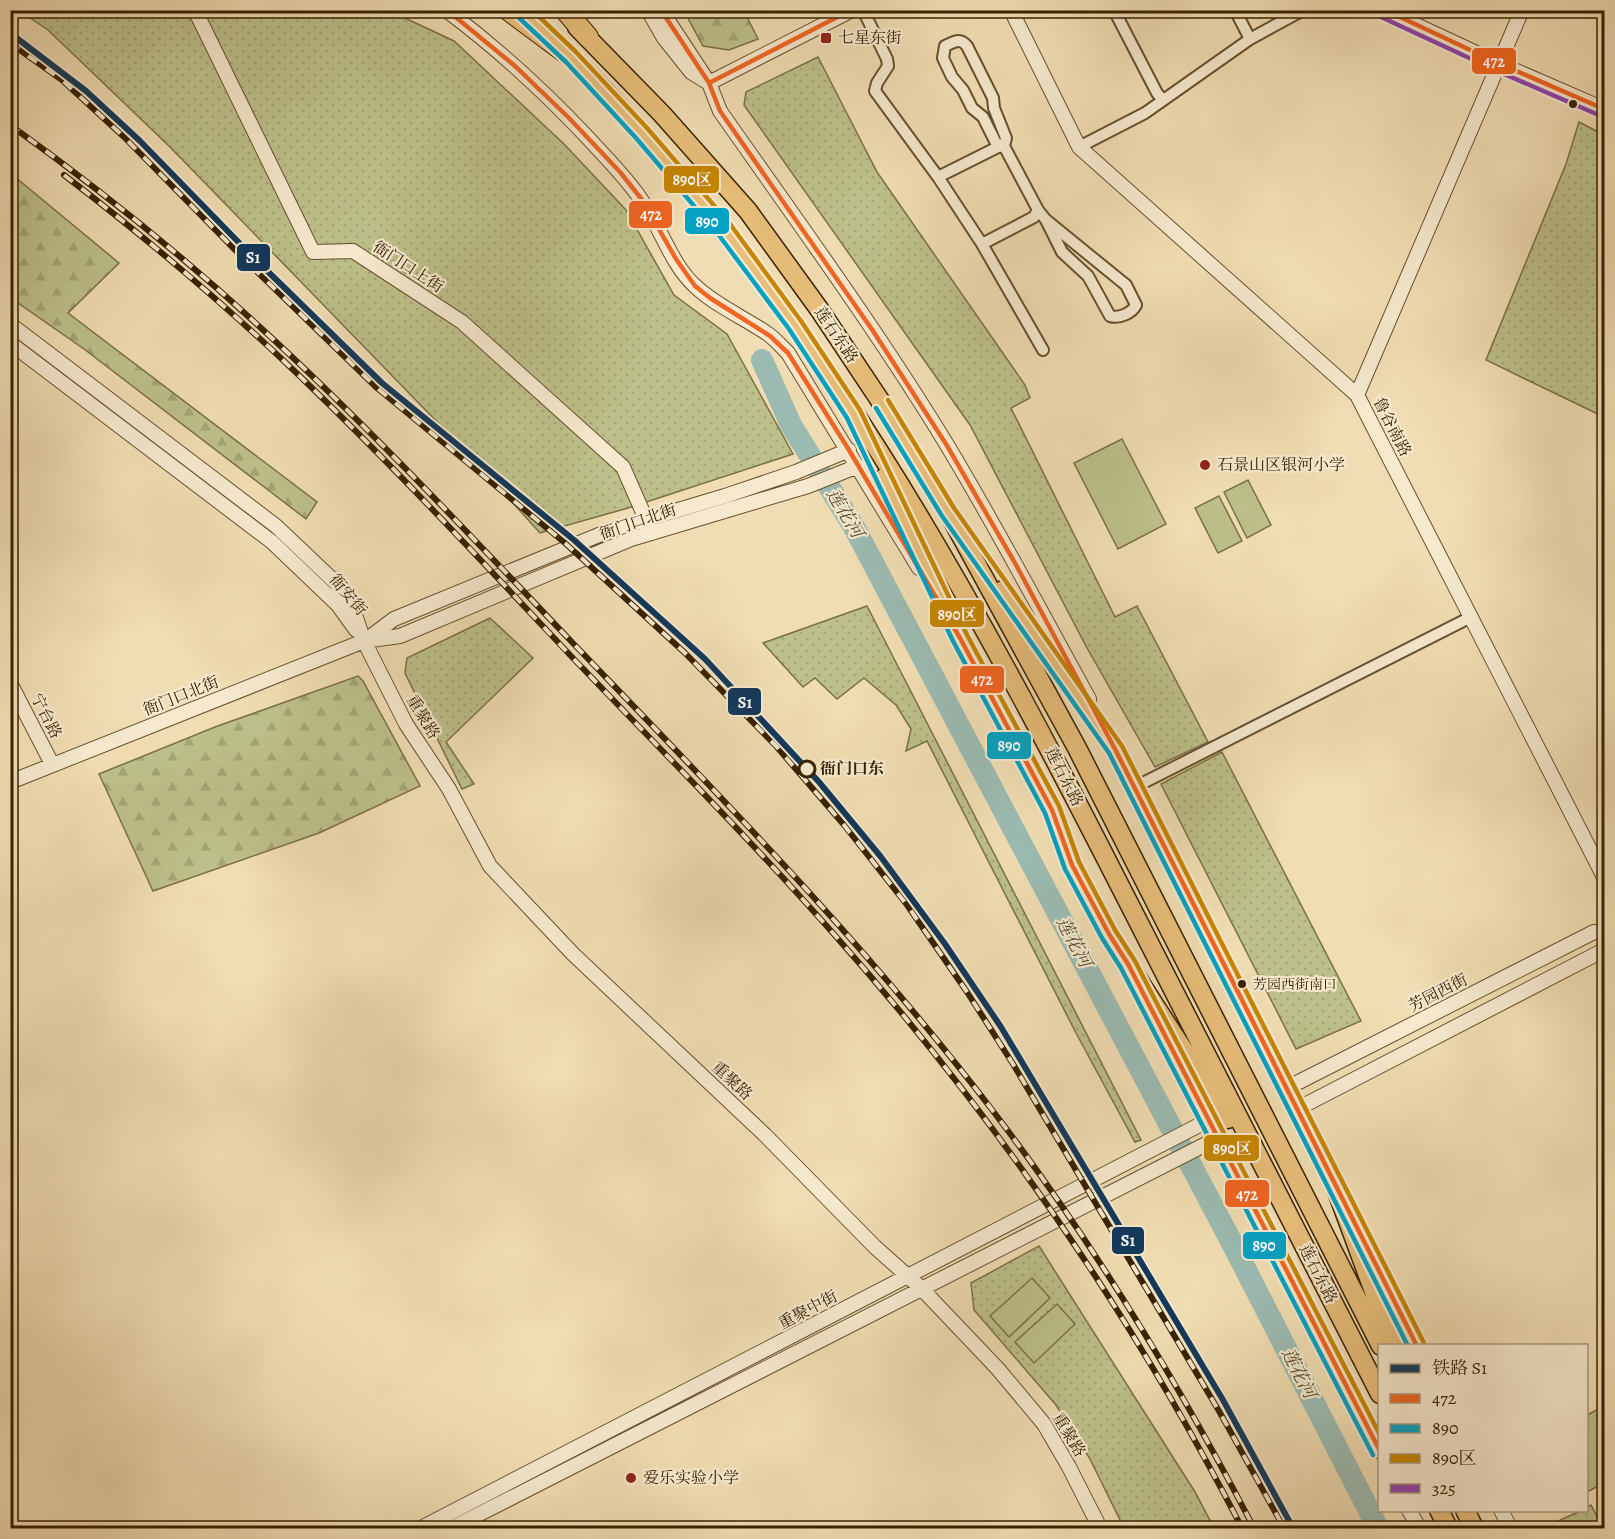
<svg xmlns="http://www.w3.org/2000/svg" width="1615" height="1539" font-family="Alegreya,'Noto Serif SC',serif">
  <defs>
    <pattern id="forest-firs" width="22" height="20" patternUnits="userSpaceOnUse" patternTransform="scale(1.5)"><rect width="22" height="20" fill="#bdc08a"/><path d="M5 1l3.5 6h-7zM16 11l3.5 6h-7z" fill="#a3a575"/></pattern>
    <pattern id="park-dots" width="8" height="8" patternUnits="userSpaceOnUse" patternTransform="scale(1.5)"><rect width="8" height="8" fill="#bdc08a"/><path d="M2 2h.1M6 6h.1" fill="none" stroke="#a3a575" stroke-width="1.8" stroke-linecap="round"/></pattern>
  </defs>
  <rect width="100%" height="100%" fill="#f1ddb3"/>
  <filter id="stains"><feTurbulence type="fractalNoise" baseFrequency=".00333" numOctaves="4"/><feColorMatrix values="0 0 0 0 .2 0 0 0 0 .09 0 0 0 0 .02 0 0 0 .5 -.17"/></filter>
  <radialGradient id="worn" r=".72"><stop offset=".6" stop-color="#630" stop-opacity="0"/><stop offset="1" stop-color="#630" stop-opacity=".3"/></radialGradient>
  <path fill="url(#forest-firs)" stroke="#7a7045" stroke-width="1.5" d="M684,11H744L758,39L729,50L703,46Z
    M15,177L119,263L68,313L317,502L306,519L84,349L11,298L10,185Z
    M358,676L363,681L420,786L319,833L153,891L99,774L215,727Z"/>
  <path fill="url(#park-dots)" stroke="#7a7045" stroke-width="1.5" d="M20,11H390L454,41L564,144L626,210L674,295L727,334L793,454L628,508L540,533L474,460L170,147L48,30Z
    M818,57L877,172L1025,385L1030,398L1011,408L1115,617L1137,606L1208,742L1155,767L1087,648L970,425L744,105L746,92Z
    M1579,122L1604,135V417L1486,360L1566,164Z
    M867,606L1141,1140L1135,1142L1076,1033L927,741L906,751L911,729L896,705L864,678L837,699L815,678L803,687L763,643Z
    M490,618L533,658L446,742L474,784L462,789L405,673L407,658Z
    M1222,752L1361,1021L1296,1049L1161,784Z
    M1039,1246L1195,1492L1214,1528H1124L1090,1459L1056,1405L974,1310L971,1283Z
    M1591,1505L1603,1528H1543L1580,1511L1586,1510L1587,1507Z"/>
  <path fill="#bdc08a" stroke="#7a7045" stroke-width="1.5" d="M1122,439L1166,524L1118,549L1074,463Z
    M1248,480L1271,525L1247,538L1224,492Z
    M1219,496L1242,541L1218,553L1195,508Z
    M1032,1278L1050,1298L1009,1337L990,1316Z
    M1057,1304L1075,1324L1034,1363L1015,1342Z
    M1604,1406V1483L1587,1492V1415Z"/>
  <g fill="none" stroke-linecap="round" stroke-linejoin="round">
    <path stroke="#9bbbb2" stroke-width="22" d="M762,360L791,425L854,527L1231,1241L1378,1528"/>
    <defs>
      <path id="minor" d="M863,10L887,59L888,66L877,83L875,91L938,177L982,244L1043,350
        M1116,10V14L1157,93L1163,100
        M1235,10L1250,39
        M998,147L983,117L972,108L963,90L952,77L943,58L945,46C954,42 960,37 967,46L993,98L994,108L1006,138L1004,146
        M1079,147L1145,113L1250,39L1303,10
        M938,177L998,147L1004,146L1038,210L1034,217L982,244
        M1038,210L1046,220L1126,285L1136,305C1132,313 1119,319 1110,316L1088,276L1062,252L1046,220
        M1135,787L1471,617"/>
      <path id="tertiary" d="M195,10L313,252L353,251L462,322L623,467L652,533
        M446,10C497,48 545,92 589,139C607,159 627,178 642,201C661,228 671,264 695,286C716,306 745,318 768,334C775,339 782,347 788,353L919,568
        M648,10L664,38L691,72L707,82
        M661,10L709,83L720,111C797,221 877,330 947,445C997,528 1042,614 1089,699
        M1011,10L1079,147L1357,395L1604,877
        M1384,10L1498,63L1604,109
        M709,83L852,10
        M10,324L276,526L336,583L353,609L364,641L406,724L449,789L490,866L573,954L765,1135L875,1247L921,1288L998,1369L1044,1424L1069,1467L1100,1528
        M10,343L272,542L338,605L356,630
        M1357,395L1522,10
        M956,631L1052,810L1072,865L1109,934L1132,971
        M366,640L394,619L611,530L725,496L796,472L849,450
        M10,683L52,764
        M1112,742L1335,1183
        M10,782L364,641L400,636L631,539L808,486L858,466
        M1164,1033L1380,1452
        M1287,1088L1594,932L1604,933
        M1297,1109L1604,950
        M1360,1232L1417,1346
        M1409,1510L1419,1528
        M1501,1510L1510,1528
        M421,1528L1209,1120
        M452,1528L1218,1138"/>
      <path id="trunk" d="M577,27L662,114L748,211L819,309L879,399L948,512L1077,748L1381,1346
        M561,48C604,87 642,133 679,177C860,389 993,637 1119,884C1206,1054 1293,1224 1380,1394
        M884,478L960,638
        M1003,590L1115,749
        M1128,964L1228,1119
        M1331,1175L1394,1346
        M1439,1510L1448,1528
        M1465,1510L1474,1528"/>
      <path id="motorway" d="M508,10L571,57
        M565,10L588,37"/>
    </defs>
    <use href="#minor" stroke="#66502d" stroke-width="14"/>
    <use href="#tertiary" stroke="#66502d" stroke-width="16"/>
    <use href="#trunk" stroke="#372100" stroke-width="21"/>
    <use href="#motorway" stroke="#372100" stroke-width="22"/>
    <use href="#minor" stroke="#f6e9ce" stroke-width="10"/>
    <use href="#tertiary" stroke="#f6e9ce" stroke-width="14"/>
    <use href="#trunk" stroke="#e8be7a" stroke-width="18"/>
    <use href="#motorway" stroke="#e8be7a" stroke-width="20"/>
    <defs>
      <path id="rail" d="M10,43L62,80L124,137L246,261L377,388L565,543L685,653L776,746L844,825L907,905L967,992L1013,1064L1219,1411L1284,1528
        M10,125C98,188 182,255 261,328C368,426 468,533 568,638C715,791 864,942 993,1111C1093,1242 1178,1382 1254,1528
        M64,175C141,234 215,296 285,362C384,456 477,556 570,655C658,747 748,837 832,932C993,1113 1131,1313 1242,1528"/>
    </defs>
    <use href="#rail" stroke="#372100" stroke-width="6"/>
    <use href="#rail" stroke="#f6e9ce" stroke-width="4" stroke-dasharray="11" stroke-linecap="butt"/>
    <defs>
      <path id="bus-1" d="M447,10L515,66L569,118L620,172L643,201L676,259L695,286L710,298L770,336L788,353L849,450L960,638L1052,810L1072,865L1109,934L1128,964L1380,1451
        M661,10L709,83L720,111L873,331L946,444L1015,563L1115,749L1417,1346
        M1385,10L1498,63L1604,109
        M709,83L851,10"/>
      <path id="bus-2" d="M516,15L566,62L636,138L718,234L789,329L847,418L953,641L1045,813L1065,869L1102,938L1121,968L1373,1455
        M876,408L942,516L1109,753L1408,1346"/>
      <path id="bus-3" d="M532,10L576,52L647,128L730,224L801,321L860,410L967,635L1059,806L1079,862L1115,930L1135,961L1380,1435
        M888,400L954,508L1122,746L1424,1343"/>
      <path id="bus-4" d="M1381,17L1495,70L1601,116"/>
    </defs>
    <use href="#bus-1" stroke="#f6e9ce" stroke-width="9"/>
    <use href="#bus-2" stroke="#f6e9ce" stroke-width="9"/>
    <use href="#bus-3" stroke="#f6e9ce" stroke-width="9"/>
    <use href="#bus-4" stroke="#f6e9ce" stroke-width="9"/>
    <use href="#bus-1" stroke="#f26522" stroke-width="4.5"/>
    <use href="#bus-2" stroke="#03a2c4" stroke-width="4.5"/>
    <use href="#bus-3" stroke="#c78500" stroke-width="4.5"/>
    <use href="#bus-4" stroke="#8e44ad" stroke-width="4.5"/>
    <defs>
      <path id="rail-1" d="M10,33L86,91L140,141L253,257L382,383L574,540L705,659L819,782L881,857L945,944L1001,1027L1223,1400L1293,1528"/>
    </defs>
    <use href="#rail-1" stroke="#f6e9ce" stroke-width="10"/>
    <use href="#rail-1" stroke="#11385b" stroke-width="6"/>
  </g>
  <g fill="#8f2418" stroke="#f6e9ce" stroke-width="2">
    <rect x="820" y="32" width="12" height="12" rx="3"/>
    <circle cx="1205" cy="465" r="6"/>
    <circle cx="631" cy="1478" r="6"/>
  </g>
  <g fill="#372100" stroke="#f6e9ce" stroke-width="2">
    <circle cx="1573" cy="104" r="5"/>
    <circle cx="1242" cy="984" r="5"/>
  </g>
  <circle fill="#f6e9ce" stroke="#372100" stroke-width="3" cx="807" cy="769" r="8"/>
  <g text-anchor="middle" dominant-baseline="central" stroke-width="4.5" stroke-linejoin="round" paint-order="stroke">
    <g font-size="14" fill="#372100" stroke="#f6e9ce" text-anchor="start">
      <text x="1253" y="984">芳园西街南口</text>
    </g>
    <g font-size="16" fill="#372100" stroke="#f6e9ce" text-anchor="start">
      <text x="838" y="38">七星东街</text>
      <text x="1217" y="465">石景山区银河小学</text>
      <text x="643" y="1478">爱乐实验小学</text>
    </g>
    <g font-size="16" fill="#372100" stroke="#f6e9ce">
      <text transform="translate(408 267) rotate(33)">衙门口上街</text>
      <text transform="translate(836 335) rotate(56)">莲石东路</text>
      <text transform="translate(1392 427) rotate(63)">鲁谷南路</text>
      <text transform="translate(638 522) rotate(-19)">衙门口北街</text>
      <text transform="translate(348 595) rotate(50)">衙安街</text>
      <text transform="translate(181 696) rotate(-22)">衙门口北街</text>
      <text transform="translate(46 716) rotate(63)">宁台路</text>
      <text transform="translate(423 717) rotate(59)">重聚路</text>
      <text transform="translate(1064 777) rotate(63)">莲石东路</text>
      <text transform="translate(1438 993) rotate(-27)">芳园西街</text>
      <text transform="translate(732 1081) rotate(43)">重聚路</text>
      <text transform="translate(1318 1274) rotate(63)">莲石东路</text>
      <text transform="translate(808 1310) rotate(-28)">重聚中街</text>
      <text transform="translate(1069 1435) rotate(59)">重聚路</text>
    </g>
    <g font-size="16" font-weight="bold" fill="#372100" stroke="#f6e9ce" text-anchor="start">
      <text x="820" y="769">衙门口东</text>
    </g>
    <g font-size="18" font-style="italic" fill="#554f35" stroke="#f6e9ce">
      <text transform="translate(845 513) rotate(59)">莲花河</text>
      <text transform="translate(1074 942) rotate(62)">莲花河</text>
      <text transform="translate(1299 1373) rotate(63)">莲花河</text>
    </g>
  </g>
  <g stroke="#f6e9ce" stroke-width="2">
    <rect x="1471" y="47" width="46" height="28" rx="6" fill="#f26522"/>
    <rect x="663" y="165" width="57" height="29" rx="6" fill="#c78500"/>
    <rect x="628" y="200" width="45" height="29" rx="6" fill="#f26522"/>
    <rect x="684" y="207" width="46" height="28" rx="6" fill="#03a2c4"/>
    <rect x="236" y="243" width="35" height="29" rx="6" fill="#11385b"/>
    <rect x="929" y="599" width="56" height="29" rx="6" fill="#c78500"/>
    <rect x="959" y="665" width="46" height="29" rx="6" fill="#f26522"/>
    <rect x="727" y="687" width="35" height="29" rx="6" fill="#11385b"/>
    <rect x="986" y="731" width="46" height="29" rx="6" fill="#03a2c4"/>
    <rect x="1203" y="1134" width="57" height="28" rx="6" fill="#c78500"/>
    <rect x="1224" y="1179" width="46" height="29" rx="6" fill="#f26522"/>
    <rect x="1111" y="1226" width="34" height="29" rx="6" fill="#11385b"/>
    <rect x="1242" y="1231" width="45" height="29" rx="6" fill="#03a2c4"/>
  </g>
  <g font-size="16" text-anchor="middle" font-weight="bold" fill="#fff">
    <text x="1494" y="67">472</text>
    <text x="692" y="185">890区</text>
    <text x="651" y="220">472</text>
    <text x="707" y="227">890</text>
    <text x="253" y="263">S1</text>
    <text x="957" y="620">890区</text>
    <text x="982" y="685">472</text>
    <text x="745" y="708">S1</text>
    <text x="1009" y="751">890</text>
    <text x="1232" y="1154">890区</text>
    <text x="1247" y="1200">472</text>
    <text x="1128" y="1246">S1</text>
    <text x="1264" y="1251">890</text>
  </g>
  <rect width="1615" height="1539" fill="none" stroke="#f1ddb3" stroke-width="36"/>
  <rect x="12" y="12" width="1591" height="1515" fill="none" stroke="#372100" stroke-width="3"/>
  <rect x="18" y="18" width="1579" height="1503" fill="none" stroke="#372100" stroke-width="1.5"/>
  <rect x="1378" y="1344" width="210" height="168" fill="#f6e9ce" stroke="#aa997c" stroke-width="1.5"/>
  <rect x="1390" y="1364" width="30" height="9" fill="#11385b" stroke="#aa997c" stroke-width="1.5"/>
  <text x="1432" y="1374" font-size="18" fill="#372100">铁路 S1</text>
  <rect x="1390" y="1394" width="30" height="9" fill="#f26522" stroke="#aa997c" stroke-width="1.5"/>
  <text x="1432" y="1404" font-size="18" fill="#372100">472</text>
  <rect x="1390" y="1424" width="30" height="9" fill="#03a2c4" stroke="#aa997c" stroke-width="1.5"/>
  <text x="1432" y="1434" font-size="18" fill="#372100">890</text>
  <rect x="1390" y="1454" width="30" height="9" fill="#c78500" stroke="#aa997c" stroke-width="1.5"/>
  <text x="1432" y="1464" font-size="18" fill="#372100">890区</text>
  <rect x="1390" y="1484" width="30" height="9" fill="#8e44ad" stroke="#aa997c" stroke-width="1.5"/>
  <text x="1432" y="1494" font-size="18" fill="#372100">325</text>
  <rect width="100%" height="100%" filter="url(#stains)"/>
  <rect width="100%" height="100%" fill="url(#worn)"/>
</svg>
